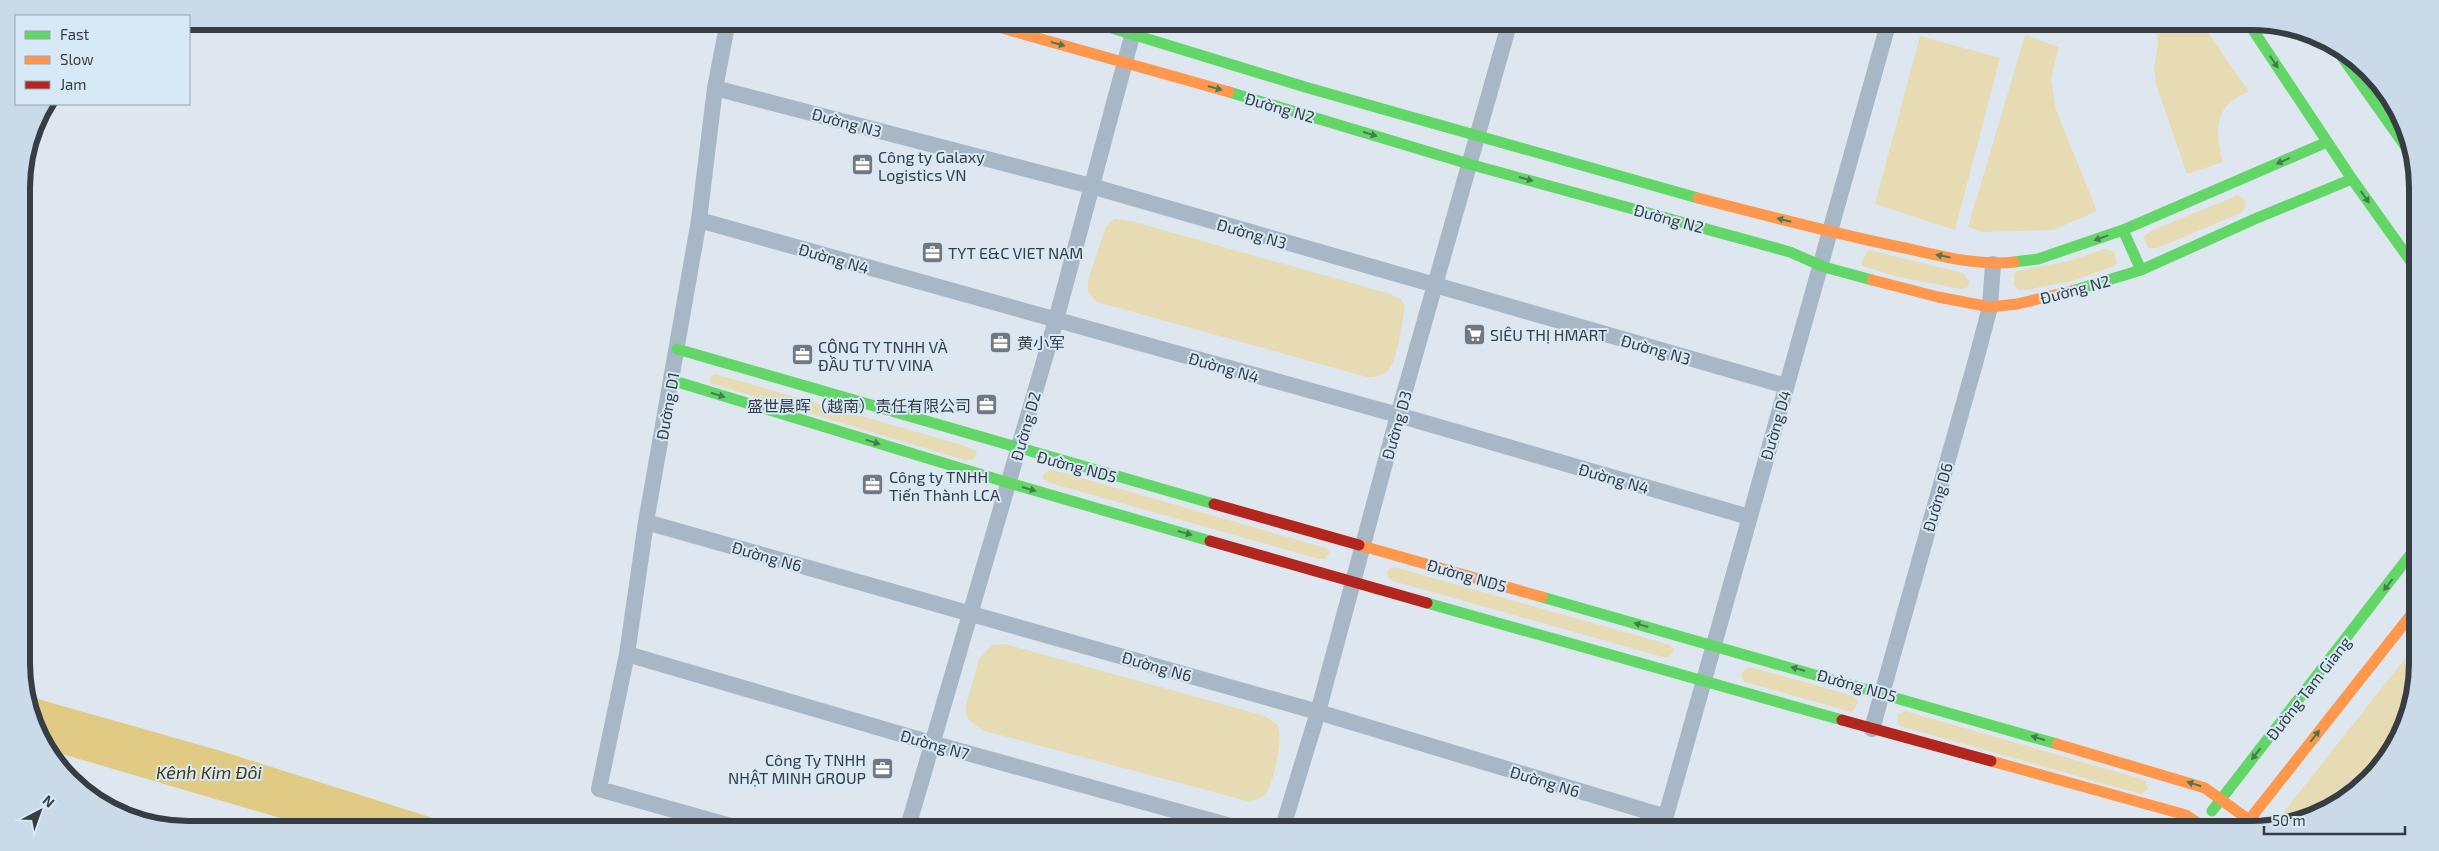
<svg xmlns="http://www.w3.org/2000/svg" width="2439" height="851" font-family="'Exo 2','Noto Sans SC',sans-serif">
  <rect width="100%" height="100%" fill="#dee7f0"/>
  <path fill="#e6dbb3" d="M2156,21H2200L2249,92C2214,104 2214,131 2223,162L2187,174L2157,87L2154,70L2158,42Z
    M2025,35L2059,47L2051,78L2056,110L2097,211L2053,230L1983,232L1968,227Z
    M1920,36L2000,58L1955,230L1875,204Z
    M2238,195L2245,200L2246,206L2241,213L2157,248H2148L2143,237L2151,231Z
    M1114,219L1131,221L1387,293L1401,299L1405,306C1402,322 1399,356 1389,369C1384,376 1375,377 1367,377L1097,302L1088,292V280L1106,227Z
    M2104,249L2114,252L2117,263L2114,266L2072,281L2026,290H2019L2014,286V275L2017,271L2069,261Z
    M1868,250L1963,273L1969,281L1968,287L1961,289L1898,277L1863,266L1861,263Z
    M715,374L962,445L976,451L977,454L974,459L967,461L710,383V377Z
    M1050,469L1326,548L1330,552L1325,559H1319L1050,483L1043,479V475Z
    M1394,567L1660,642L1670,645L1674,650L1669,657H1663L1393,581L1388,577L1387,573L1389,569Z
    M2418,642V663L2409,716L2389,756L2353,795L2305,821L2272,827Z
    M1005,644L1265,716C1269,719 1275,722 1278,726C1284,736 1273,787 1265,794C1260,800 1254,800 1247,801L985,731L969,721L965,709L979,659L992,645Z
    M1750,667L1854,696L1858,703L1852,712L1745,682L1741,676L1743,671Z
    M1905,711L2145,780L2148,789L2141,794L1900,726L1897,720L1898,715Z"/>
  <path fill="#e1cb84" d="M24,695L221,751L471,830H321L52,751Z"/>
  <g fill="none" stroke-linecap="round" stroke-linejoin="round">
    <path stroke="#a7b7c6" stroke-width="16" d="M728,21L715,88L699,220L646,522L627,654L599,789L745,830
      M715,88L1091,186L1786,386
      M699,220L1398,415L1749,517
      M646,522L1318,712L1666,817
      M627,654L931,743L1245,830
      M1872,729L1976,360L1990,307L1993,264
      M907,830L1056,320L1136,21
      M1282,830L1318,712L1398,415L1510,21
      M1662,830L1889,21"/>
    <path stroke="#63d668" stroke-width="11" d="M1089,21L1305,87L1698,198
      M2247,21L2352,179L2417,270
      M2340,54L2413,157
      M1229,92L1469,164L1790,252L1824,267L1872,280
      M2123,230L2141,270
      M2014,262L2038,259L2123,230L2327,142
      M2072,291L2141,270L2257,218L2352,179
      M677,349L1214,504
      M671,380L1009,483L1210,541
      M1542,597L2057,744
      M1427,603L1842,720
      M2212,811L2417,546"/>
    <path stroke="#ff974d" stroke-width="11" d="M977,21L1229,92
      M1698,198C1767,216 1836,234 1905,248C1941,256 1978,266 2014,262
      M1872,280L1938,297L1990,307L2017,304L2072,291
      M1359,545L1542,597
      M2057,744L2205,788L2249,820
      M1991,761L2186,815L2207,829
      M2242,829L2418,606"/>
    <path stroke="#b3261e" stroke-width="11" d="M1214,504L1359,545
      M1210,541L1427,603
      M1842,720L1991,761"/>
  </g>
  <defs><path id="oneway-solid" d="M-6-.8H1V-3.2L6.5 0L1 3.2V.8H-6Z" transform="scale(1.25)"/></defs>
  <g fill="#487a52">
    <use href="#oneway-solid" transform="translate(1058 44) rotate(15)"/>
    <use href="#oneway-solid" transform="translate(2274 62) rotate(56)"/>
    <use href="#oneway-solid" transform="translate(1215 88) rotate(16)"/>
    <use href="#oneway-solid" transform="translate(1370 134) rotate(17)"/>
    <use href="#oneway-solid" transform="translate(2283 161) rotate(156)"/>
    <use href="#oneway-solid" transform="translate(1526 179) rotate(15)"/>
    <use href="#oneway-solid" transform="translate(2365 197) rotate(55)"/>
    <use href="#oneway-solid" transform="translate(1784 220) rotate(-166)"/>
    <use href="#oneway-solid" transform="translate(2101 238) rotate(160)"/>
    <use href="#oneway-solid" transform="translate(1943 256) rotate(-169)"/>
    <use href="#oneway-solid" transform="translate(718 395) rotate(17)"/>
    <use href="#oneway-solid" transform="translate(873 442) rotate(17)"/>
    <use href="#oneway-solid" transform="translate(1029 489) rotate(16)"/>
    <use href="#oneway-solid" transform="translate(1185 533) rotate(16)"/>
    <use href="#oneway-solid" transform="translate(2388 585) rotate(127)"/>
    <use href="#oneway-solid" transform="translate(1641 625) rotate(-164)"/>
    <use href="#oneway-solid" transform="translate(1798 669) rotate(-164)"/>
    <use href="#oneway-solid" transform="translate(2315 736) rotate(-52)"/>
    <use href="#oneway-solid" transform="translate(2038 738) rotate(-163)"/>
    <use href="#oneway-solid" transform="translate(2256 754) rotate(128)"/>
    <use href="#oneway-solid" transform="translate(2194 784) rotate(-162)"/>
  </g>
  <defs>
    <symbol id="office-square" viewBox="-11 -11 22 22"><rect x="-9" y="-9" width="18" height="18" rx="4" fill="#717880" stroke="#d7e8f7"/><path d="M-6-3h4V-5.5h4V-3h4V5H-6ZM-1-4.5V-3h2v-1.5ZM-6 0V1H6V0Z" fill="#fff"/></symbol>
    <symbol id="supermarket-square" viewBox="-11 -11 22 22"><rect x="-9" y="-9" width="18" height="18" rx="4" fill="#717880" stroke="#d7e8f7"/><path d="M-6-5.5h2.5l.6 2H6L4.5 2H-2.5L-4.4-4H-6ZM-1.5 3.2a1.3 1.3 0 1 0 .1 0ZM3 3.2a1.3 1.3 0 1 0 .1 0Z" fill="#fff"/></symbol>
  </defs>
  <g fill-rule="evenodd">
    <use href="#office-square" x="850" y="152" width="25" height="25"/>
    <use href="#office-square" x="920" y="240" width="25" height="25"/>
    <use href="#supermarket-square" x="1462" y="322" width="25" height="25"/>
    <use href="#office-square" x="988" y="330" width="25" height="25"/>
    <use href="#office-square" x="790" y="342" width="25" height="25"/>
    <use href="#office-square" x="974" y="392" width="25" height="25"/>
    <use href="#office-square" x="860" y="472" width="25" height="25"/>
    <use href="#office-square" x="870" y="756" width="25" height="25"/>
  </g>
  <g text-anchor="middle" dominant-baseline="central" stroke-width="4" stroke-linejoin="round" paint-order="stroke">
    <g font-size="16" fill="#363d43" stroke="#d7e8f7">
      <text transform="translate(1280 107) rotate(16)">Đường N2</text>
      <text transform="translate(847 122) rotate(15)">Đường N3</text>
      <text transform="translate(1669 218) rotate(15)">Đường N2</text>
      <text transform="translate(1252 233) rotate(16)">Đường N3</text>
      <text transform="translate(834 258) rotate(16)">Đường N4</text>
      <text transform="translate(2075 289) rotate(-15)">Đường N2</text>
      <text transform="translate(1656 349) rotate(16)">Đường N3</text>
      <text transform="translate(1224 367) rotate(16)">Đường N4</text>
      <text transform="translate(667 406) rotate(-80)">Đường D1</text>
      <text transform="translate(1396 425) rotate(-74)">Đường D3</text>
      <text transform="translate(1775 425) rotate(-74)">Đường D4</text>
      <text transform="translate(1025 426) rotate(-74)">Đường D2</text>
      <text transform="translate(1077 466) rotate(15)">Đường ND5</text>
      <text transform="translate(1614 478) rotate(16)">Đường N4</text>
      <text transform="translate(1937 497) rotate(-74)">Đường D6</text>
      <text transform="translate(767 556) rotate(16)">Đường N6</text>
      <text transform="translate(1467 575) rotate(16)">Đường ND5</text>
      <text transform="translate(1157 666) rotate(16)">Đường N6</text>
      <text transform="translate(1857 685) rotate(16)">Đường ND5</text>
      <text transform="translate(2308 688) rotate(-52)">Đường Tam Giang</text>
      <text transform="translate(935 744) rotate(16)">Đường N7</text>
      <text transform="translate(1545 781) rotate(17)">Đường N6</text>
    </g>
    <g font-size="16" fill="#363d43" stroke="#d7e8f7" text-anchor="start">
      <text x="878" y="156">Công ty Galaxy<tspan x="878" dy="18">Logistics VN</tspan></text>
      <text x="948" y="252">TYT E&amp;C VIET NAM</text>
      <text x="1490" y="334">SIÊU THỊ HMART</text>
      <text x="1017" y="342">黄小军</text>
      <text x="818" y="346">CÔNG TY TNHH VÀ<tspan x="818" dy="18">ĐẦU TƯ TV VINA</tspan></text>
      <text x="971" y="405" text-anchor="end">盛世晨晖（越南）责任有限公司</text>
      <text x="889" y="476">Công ty TNHH<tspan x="889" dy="18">Tiến Thành LCA</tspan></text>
      <text x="866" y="759" text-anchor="end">Công Ty TNHH<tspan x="866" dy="18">NHẬT MINH GROUP</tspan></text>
    </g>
    <g font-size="18" font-style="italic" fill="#483a0c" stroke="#d7e8f7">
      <text x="209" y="772">Kênh Kim Đôi</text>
    </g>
  </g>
  <path d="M0 0H2439V851H0ZM188 30H2251A158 158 0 0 1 2409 188V663A158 158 0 0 1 2251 821H188A158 158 0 0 1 30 663V188A158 158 0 0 1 188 30Z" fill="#cadae9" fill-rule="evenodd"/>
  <path fill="none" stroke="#363d43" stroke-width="6" d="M188 30H2251A158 158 0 0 1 2409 188V663A158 158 0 0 1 2251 821H188A158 158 0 0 1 30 663V188A158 158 0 0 1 188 30Z"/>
  <rect x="15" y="15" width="175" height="90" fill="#d7e8f7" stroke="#97a4af"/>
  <rect x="25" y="31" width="25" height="8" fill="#63d668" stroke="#97a4af"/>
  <text x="60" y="40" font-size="15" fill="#363d43">Fast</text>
  <rect x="25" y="56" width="25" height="8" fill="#ff974d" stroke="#97a4af"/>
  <text x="60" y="65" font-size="15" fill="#363d43">Slow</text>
  <rect x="25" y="81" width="25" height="8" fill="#b3261e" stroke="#97a4af"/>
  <text x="60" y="90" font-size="15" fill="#363d43">Jam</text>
  <g transform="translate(40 811) rotate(41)" stroke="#d7e8f7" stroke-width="4" paint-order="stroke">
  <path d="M0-4L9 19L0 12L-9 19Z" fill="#363d43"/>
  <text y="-8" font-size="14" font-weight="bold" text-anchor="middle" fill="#363d43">N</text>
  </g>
  <path d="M2264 826v8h141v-8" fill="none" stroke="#363d43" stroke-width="2.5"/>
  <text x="2272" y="826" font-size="15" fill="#363d43" stroke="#d7e8f7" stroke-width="4" paint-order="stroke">50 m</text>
</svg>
